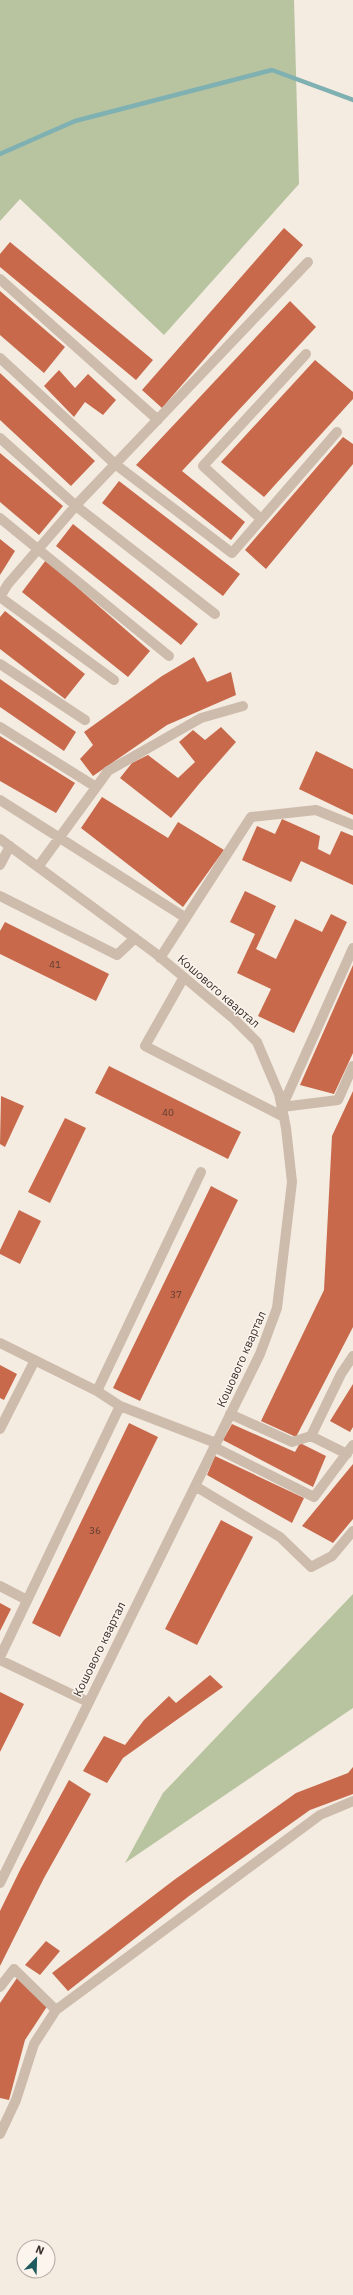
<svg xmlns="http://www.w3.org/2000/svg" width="353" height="2295" font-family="'IBM Plex Sans',sans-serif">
  <rect width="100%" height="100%" fill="#f4ebe1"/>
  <path fill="#b8c4a0" d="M0,0H294L299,184L164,335L20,199L0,221Z
    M353,1594V1708L125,1863L163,1793Z"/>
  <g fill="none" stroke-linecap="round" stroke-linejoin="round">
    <path stroke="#7fb0b2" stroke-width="4.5" d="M0,154L75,121L272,70L353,100"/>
  </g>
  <path fill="#c8694b" d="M284,228L303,245L162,408L142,390Z
    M10,242L153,360L136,380L0,267V254Z
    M0,291L65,347L44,373L0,335Z
    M290,301L316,327L182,471L245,522L231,540L136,465Z
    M315,360L353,392V399L264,497L221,462Z
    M59,370L75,388L88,374L116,400L103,415L85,402L74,417L44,386Z
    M0,373L95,461L71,486L0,420Z
    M343,437L353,444V464L266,569L245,550Z
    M0,453L63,506L39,535L0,502Z
    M119,481L240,574L223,596L102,503Z
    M73,524L198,624L181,645L56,546Z
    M0,539L15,551L0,575Z
    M46,560L150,651L128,677L22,592Z
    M5,611L85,674L65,699L0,649V617Z
    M194,657L207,682L231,672L236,695L167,725L93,776L80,759L93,745L84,732L162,676Z
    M0,679L76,732L64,751L0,707Z
    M221,727L236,742L199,784L171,818L120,778L132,763L148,755L178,778L195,762L179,742L193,730L205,740Z
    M0,736L75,783L56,813L0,781Z
    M316,751L353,769V815L299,789Z
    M102,797L168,838L178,822L224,850L183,907L81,828Z
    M282,819L320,836L318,849L330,855L341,831L353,836V885L301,861L291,882L242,860L257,826L275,834Z
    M245,891L276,906L256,949L276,959L295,919L322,932L331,914L347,922L294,1033L258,1016L271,989L237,973L255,934L230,922Z
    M5,922L109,974L96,1001L0,954V931Z
    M353,965V1053L334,1094L300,1085Z
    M109,1066L241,1132L228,1159L95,1093Z
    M353,1091V1327L296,1437L261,1421L324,1290L332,1136Z
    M1,1096L24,1106L5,1147L0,1144Z
    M65,1118L86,1128L50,1203L28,1192Z
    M211,1186L238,1200L140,1401L113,1388Z
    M19,1210L41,1221L20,1264L0,1254V1250Z
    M0,1365L17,1374L4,1400L0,1398Z
    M353,1384V1427L350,1432L330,1421Z
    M129,1423L158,1437L60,1637L32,1623Z
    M232,1424L295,1452L300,1443L326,1456L313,1487L223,1440Z
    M215,1456L304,1498L292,1523L207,1475Z
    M353,1464V1519L333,1543L302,1526Z
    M221,1520L253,1537L197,1645L165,1629Z
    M0,1603L11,1609L0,1631Z
    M210,1675L223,1687L123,1758L107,1783L83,1771L104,1736L125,1745L144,1720L169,1696L176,1703Z
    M0,1692L24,1704L0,1752Z
    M353,1767V1794L310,1810L189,1896L68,1991L52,1973L174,1880L296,1793L348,1773Z
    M69,1780L91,1794L44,1878L0,1966V1911L21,1868Z
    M46,1941L60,1951L40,1975L25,1965Z
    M17,1978L48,2005L25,2040L9,2100L0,2098V2003Z"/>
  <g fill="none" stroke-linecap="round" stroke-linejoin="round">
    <path stroke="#cdbbac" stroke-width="10" d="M0,279L158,420
      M0,358L115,464L232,553L337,432
      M0,438L76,506L215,614
      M0,518L169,656
      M261,519L203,466L306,354
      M0,597L8,584L79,502L308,262
      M0,597L114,680
      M0,664L85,720
      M0,727L96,787
      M0,800L186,918
      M0,839L155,953L234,1019L257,1042L279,1094L286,1128L292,1182L277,1308L260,1354L0,1883
      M0,865L10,846
      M38,867L108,771L201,718L243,706
      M0,896L117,955L135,938
      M160,958L251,817L316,810L353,825
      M184,977L145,1046L284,1117
      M282,1107L353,948
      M282,1107L338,1100L353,1066
      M0,1343L97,1391L120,1406
      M97,1391L201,1172
      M230,1414L292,1442L311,1436L341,1374L353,1356
      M0,1429L35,1360
      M311,1436L347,1454
      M214,1447L314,1497L353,1445
      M195,1486L280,1537L311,1567L332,1556L353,1531
      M0,1586L27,1600
      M0,1657L120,1406L216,1443
      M0,1660L88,1702
      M0,1987L14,1969L56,2010
      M0,2134L16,2100L34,2044L56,2010L320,1815L353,1801"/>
  </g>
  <g text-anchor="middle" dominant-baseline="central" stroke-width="3" stroke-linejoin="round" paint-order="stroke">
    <g font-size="10" fill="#5e3e33">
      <text x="55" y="964">41</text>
      <text x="168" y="1112">40</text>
      <text x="176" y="1294">37</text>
      <text x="95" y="1530">36</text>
    </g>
    <g font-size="12" fill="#3b302b" stroke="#fbf5ee">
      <text transform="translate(219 991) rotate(41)">Кошового квартал</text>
      <text transform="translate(241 1359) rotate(-66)">Кошового квартал</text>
      <text transform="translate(99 1649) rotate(-64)">Кошового квартал</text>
    </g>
  </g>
  <g transform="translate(36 2259) rotate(23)"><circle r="19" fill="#fbf5ee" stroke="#aea6a0"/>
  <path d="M0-3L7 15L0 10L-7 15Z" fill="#1f5a5e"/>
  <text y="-6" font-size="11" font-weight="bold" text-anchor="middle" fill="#3b302b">N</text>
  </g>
</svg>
